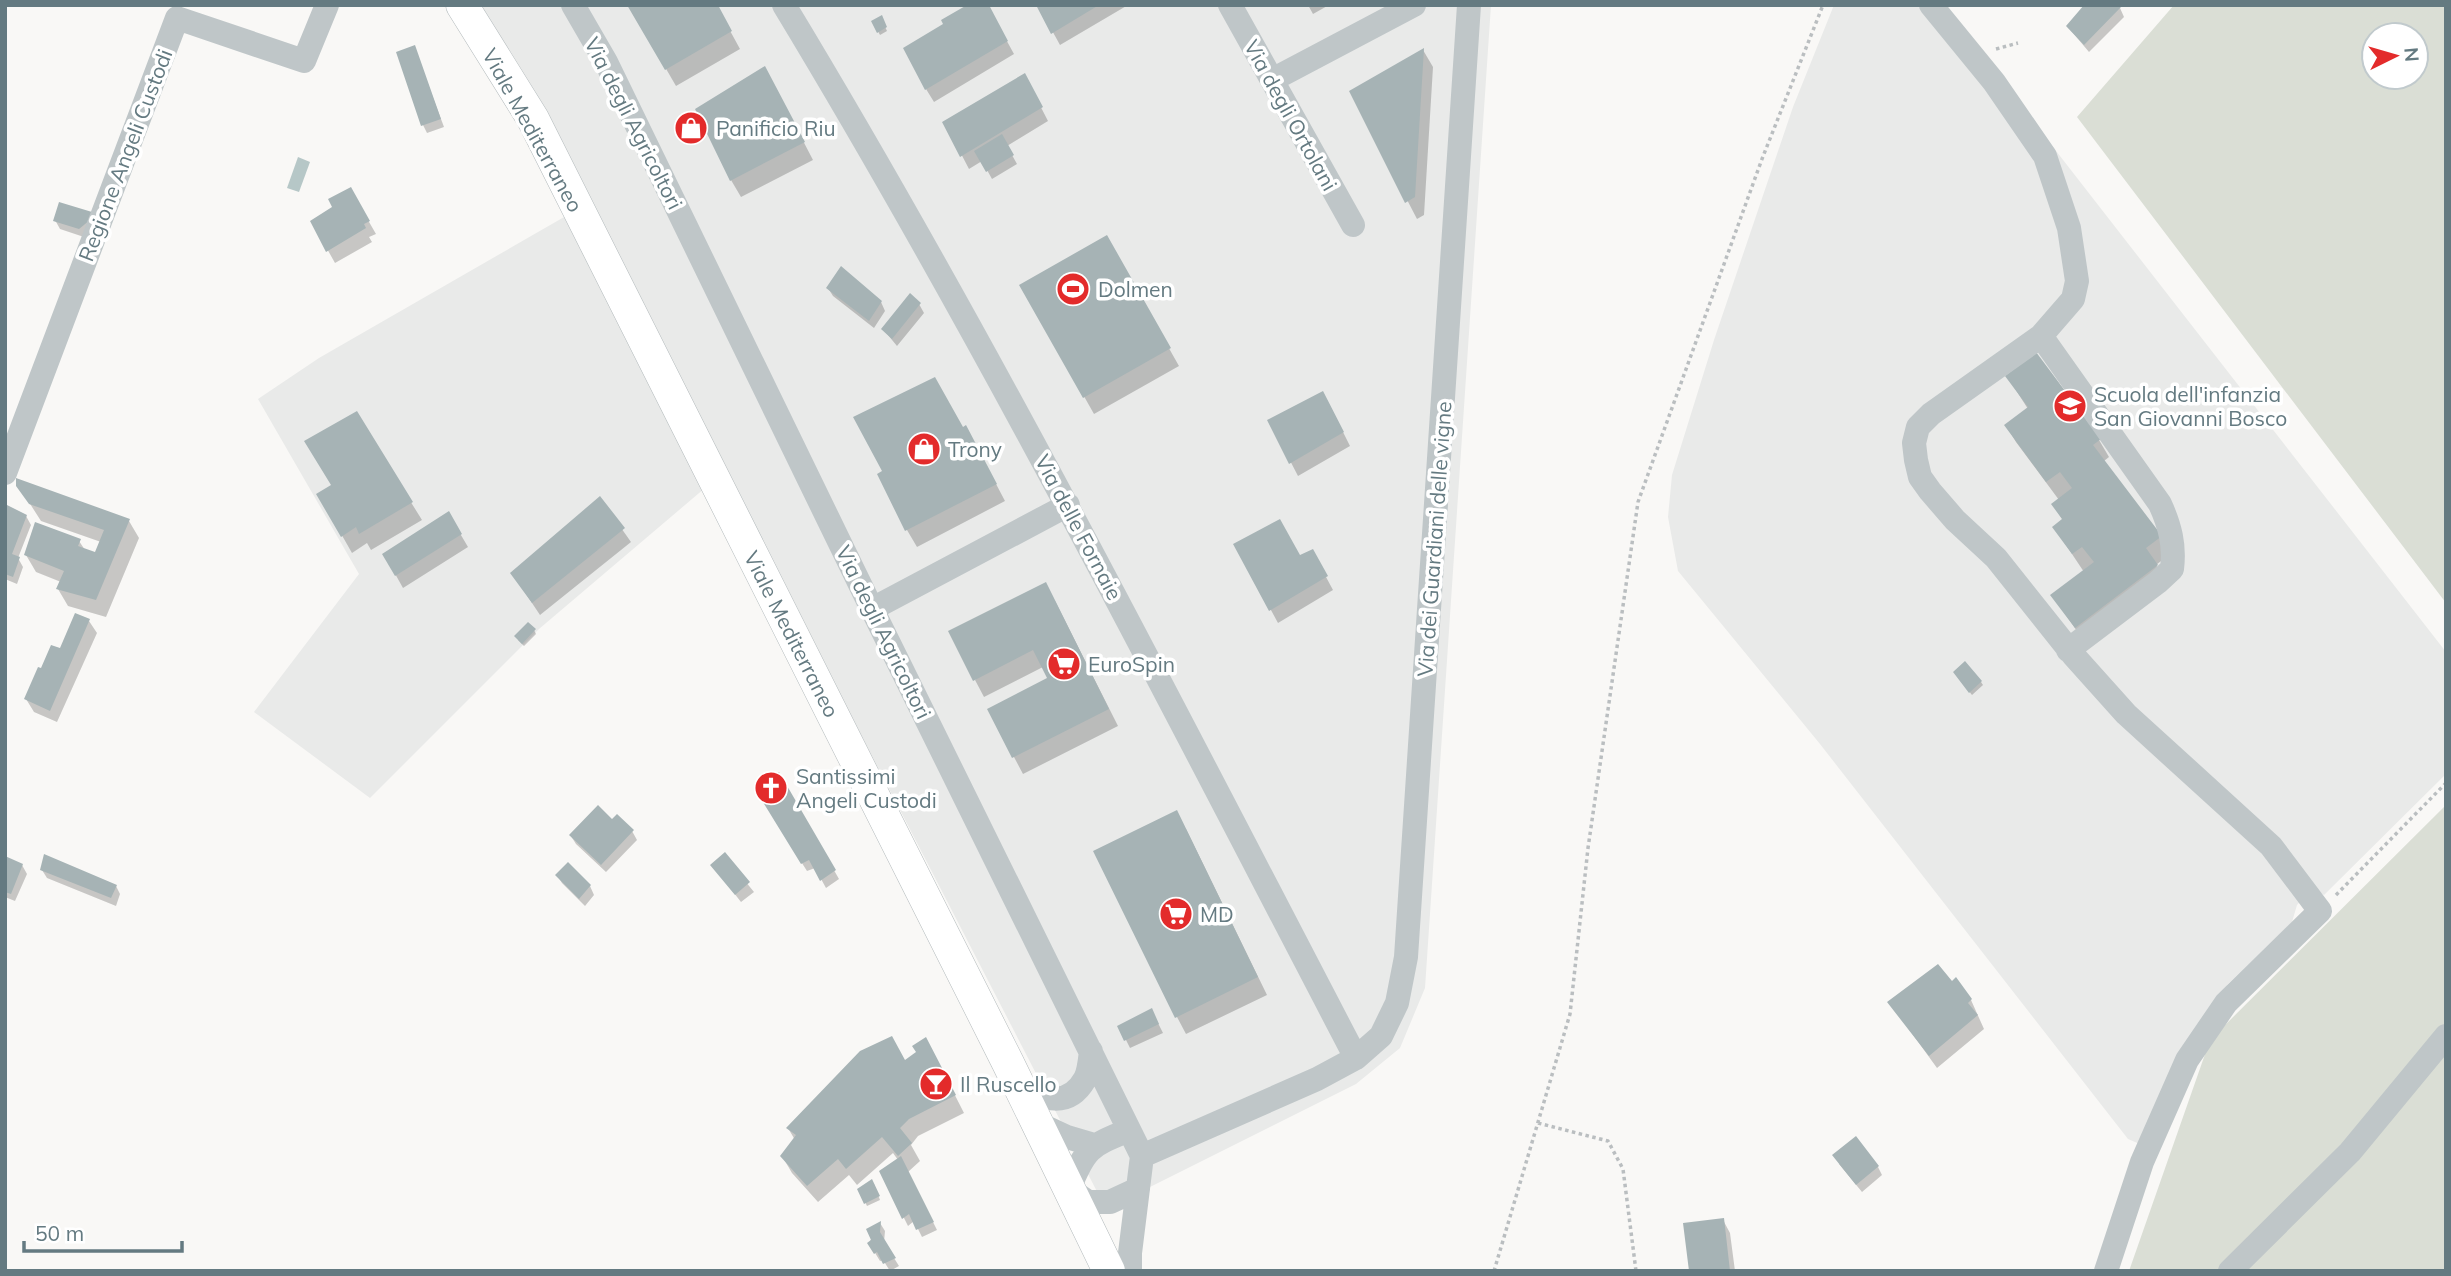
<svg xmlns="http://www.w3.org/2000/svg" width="2451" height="1276" font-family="Mulish,sans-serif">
  <rect width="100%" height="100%" fill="#f9f8f6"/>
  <path fill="#e9eae9" d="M480,5H1491L1425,988L1400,1048L1356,1084L1106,1209L725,471L539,629L370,798L254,712L359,574L258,399L319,358L592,201Z
    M1834,5H1945L2000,79L2446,652V774L2324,895L2313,888L2297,905L2292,922L2228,984L2204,1019L2142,1145L2128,1139L1820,744L1678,571L1668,517L1672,475L1714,340L1793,107Z"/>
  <path fill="#daded5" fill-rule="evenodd" d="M2174,5H2446V603L2077,117ZM2374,35H2416V77H2374Z
    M2446,805V1271H2129L2210,1040Z"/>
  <path fill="#b6c7c7" d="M298,157L310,162L299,192L287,188Z"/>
  <path fill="#0003" d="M629,5H716L740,49L676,86Z
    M987,5L1014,54L934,102L926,89Z
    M1038,5H1128L1060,45Z
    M1308,5H1329L1313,14Z
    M2120,8L2124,17L2089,52L2068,27L2091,10Z
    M881,18L887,31L880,35L873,22Z
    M414,47L444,127L427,133L423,125Z
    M1423,50L1433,67L1424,215L1417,219L1351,92Z
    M774,85L813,160L741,197L731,180Z
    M1031,88L1048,121L1007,146L1017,164L992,179L982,161L969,169L945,123Z
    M350,189L376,234L369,237L372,242L335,263L312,222L335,208Z
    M91,214L84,237L60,229L55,220Z
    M1106,237L1179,366L1094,414L1021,285Z
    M828,288L881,302L885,311L874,328L833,296Z
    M919,304L924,313L897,346L883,329Z
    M2007,376L2099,440L2109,457L2104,461L2160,537L2170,554L2156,565L2167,583L2086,644L2052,595L2084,572L2054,527L2063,520L2053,505L2059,500L2016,442L2006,425L2028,409Z
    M1330,406L1350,446L1298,476L1269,420Z
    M356,414L422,520L371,550L367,543L352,553L319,495L333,486Z
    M963,430L975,444L1005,501L917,547L907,530L884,471Z
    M18,485L129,521L139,538L106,617L68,606L58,589L61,582L36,572L26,555L79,541L85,550L96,554L101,542L41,521Z
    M600,498L631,542L540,615L512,573Z
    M5,506L26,516L31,525L18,558L23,567L17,584L5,579Z
    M448,513L468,547L403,588L384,554Z
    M1236,545L1299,557L1312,551L1333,590L1278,623Z
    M1055,601L1118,726L1023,774L989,710L1049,679L1043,667L984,697L975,680Z
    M89,621L97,633L57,722L34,712L26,699L42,670Z
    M534,630L536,634L524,646L518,640Z
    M1957,676L1981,682L1983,685L1972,695Z
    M779,774L839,879L826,888L815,868L807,871L774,819Z
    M612,821L632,831L637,840L606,872L576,844L571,836Z
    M1186,829L1267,995L1186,1034L1177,1017Z
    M724,855L754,892L741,902L712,865Z
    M5,857L22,865L27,874L15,901L5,897Z
    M42,870L116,886L120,894L116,906L47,878Z
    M557,875L590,886L594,895L585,906L562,883Z
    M1952,983L1971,1000L1984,1029L1937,1068L1890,1003Z
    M1156,1019L1163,1033L1130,1048L1119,1026Z
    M935,1056L964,1113L918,1136L911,1145L920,1161L908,1172L937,1230L922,1237L914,1221L908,1226L904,1218L898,1160L893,1153L857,1185L849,1175L818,1202L792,1173L782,1156L795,1140L788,1128L905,1062Z
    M1839,1164L1878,1167L1882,1175L1862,1192Z
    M874,1184L880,1200L867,1206L859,1189Z
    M1723,1220L1730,1233L1735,1271H1690Z
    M880,1223L885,1231L884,1242L899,1266L890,1271L883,1260L880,1261L869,1243Z"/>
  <path fill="#a6b3b5" d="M627,5H718L732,31L665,70Z
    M967,5H989L1008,41L925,90L903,48L943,24L941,20Z
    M1036,5H1099L1051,34Z
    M2084,5L2091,7L2093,5H2119L2121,7L2084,45L2066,26Z
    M882,15L887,27L877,33L871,21Z
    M415,45L441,119L421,126L396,52Z
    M1424,48L1415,197L1405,203L1349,91Z
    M765,66L805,142L730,181L695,109Z
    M1025,73L1043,107L960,157L942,122Z
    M1002,134L1014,155L986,172L974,151Z
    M351,187L370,221L364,224L366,228L326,252L310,221L332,207L328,199Z
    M59,202L92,212L90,220L79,229L53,221Z
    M1107,235L1171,348L1083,398L1019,285Z
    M841,266L882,301L869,321L826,288Z
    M910,293L921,303L892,339L881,329Z
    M2036,352L2101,439L2093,445L2162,536L2146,548L2158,565L2075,628L2050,595L2094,562L2082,547L2072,554L2052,527L2062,519L2051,504L2072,488L2060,472L2046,482L2004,425L2028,407L2005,376Z
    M935,377L963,427L966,425L997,484L905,531L877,474L882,471L853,417Z
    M1323,391L1344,432L1289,464L1267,420Z
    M357,411L413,502L359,534L356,527L341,537L316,494L331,485L304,441Z
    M16,478L130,519L96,600L56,589L64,571L24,555L35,522L81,539L78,546L95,552L104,530L29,504L16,486Z
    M600,496L625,528L532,603L510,573Z
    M5,504L27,515L12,554L20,557L13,577L5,574Z
    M449,511L462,534L395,576L382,554Z
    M1280,519L1300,555L1313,549L1328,576L1269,611L1233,544Z
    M1046,582L1109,709L1012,758L987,709L1047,678L1033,650L973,681L948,631Z
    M75,613L90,619L50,711L24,699L38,667L41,668L51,645L60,648Z
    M528,622L536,629L522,644L514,636Z
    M1965,661L1982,681L1969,693L1953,672Z
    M779,772L836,870L820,881L809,860L801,864L755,789Z
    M598,805L612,819L617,814L634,830L601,865L569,835Z
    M1177,810L1258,977L1175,1018L1093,851Z
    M725,852L750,882L735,895L710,865Z
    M44,854L117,885L111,898L40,870Z
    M5,856L23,864L11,894L5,892Z
    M568,862L591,885L579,899L555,875Z
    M1938,964L1952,981L1956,977L1972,999L1968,1003L1978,1015L1929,1056L1887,1002Z
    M1152,1008L1159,1024L1124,1041L1117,1026Z
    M892,1036L905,1060L916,1052L912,1046L926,1037L956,1095L909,1119L900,1128L912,1143L898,1156L882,1137L846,1169L838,1159L807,1186L780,1156L796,1135L786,1128L860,1051Z
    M1856,1136L1879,1166L1856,1185L1832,1155Z
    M901,1156L934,1222L916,1230L909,1214L902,1219L879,1171Z
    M872,1179L880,1196L864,1204L857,1189Z
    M1724,1218L1730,1271H1689L1683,1223Z
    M881,1221L880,1232L896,1258L883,1264L877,1252L874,1254L867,1243L871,1240L866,1229Z"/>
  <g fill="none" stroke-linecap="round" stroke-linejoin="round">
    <defs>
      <path id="major" d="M462,5L533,119L1008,1063L1109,1271"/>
    </defs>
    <use href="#major" stroke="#b3babc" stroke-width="33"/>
    <path stroke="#babec0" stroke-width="3.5" stroke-dasharray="3.5 3.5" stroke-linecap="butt" d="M1996,49L2018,43
      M2336,895L2446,783
      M1538,1123L1608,1141L1623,1169L1636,1271
      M1494,1271L1570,1014L1588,848L1638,502L1762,159L1823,5"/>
    <path stroke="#bfc6c8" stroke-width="24" d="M573,5L606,62L872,609L1142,1156L1130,1253V1271
      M784,5C991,347 1171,704 1356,1058
      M1230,5L1353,225
      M1931,5L1994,82L2045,156L2069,228L2077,281L2073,299L2041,336L1931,414L1918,427L1914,443L1916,460L1920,477L1930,491L1955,520L1996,558L2074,656L2126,714L2271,846L2320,911L2226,1003L2187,1060L2142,1162L2106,1271
      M1272,80L1414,5
      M2041,336L2160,504C2170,526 2175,545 2172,569L2158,582L2068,650
      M5,473L177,18L304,61L327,5
      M872,609L1068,505
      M1020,1086C1043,1099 1068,1109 1085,1079C1089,1072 1090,1059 1091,1051
      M1037,1123L1067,1137L1094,1145
      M1129,1130C1090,1146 1085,1148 1069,1189L1088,1202H1110L1138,1189
      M1142,1156L1317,1079L1356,1058L1381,1036L1397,1003L1406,957L1469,5
      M2230,1271L2350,1152L2446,1036"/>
    <use href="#major" stroke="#fff" stroke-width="32"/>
  </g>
  <defs>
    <symbol id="shop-disc" viewBox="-11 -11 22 22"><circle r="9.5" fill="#e32b2b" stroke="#fff"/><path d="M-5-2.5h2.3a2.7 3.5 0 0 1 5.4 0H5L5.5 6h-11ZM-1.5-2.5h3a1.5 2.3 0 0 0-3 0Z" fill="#fff"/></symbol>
    <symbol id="stadium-disc" viewBox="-11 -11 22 22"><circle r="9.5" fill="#e32b2b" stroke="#fff"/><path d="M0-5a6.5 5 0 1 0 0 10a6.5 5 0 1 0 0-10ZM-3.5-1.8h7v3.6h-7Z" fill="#fff"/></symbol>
    <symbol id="school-disc" viewBox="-11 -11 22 22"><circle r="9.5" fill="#e32b2b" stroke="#fff"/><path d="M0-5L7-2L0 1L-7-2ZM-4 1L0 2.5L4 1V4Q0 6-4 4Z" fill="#fff"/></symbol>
    <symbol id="supermarket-disc" viewBox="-11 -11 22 22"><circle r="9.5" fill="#e32b2b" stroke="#fff"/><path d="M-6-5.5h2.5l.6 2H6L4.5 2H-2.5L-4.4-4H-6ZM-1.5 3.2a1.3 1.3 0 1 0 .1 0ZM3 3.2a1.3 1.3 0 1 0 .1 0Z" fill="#fff"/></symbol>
    <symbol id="church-disc" viewBox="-11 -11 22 22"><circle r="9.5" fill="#e32b2b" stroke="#fff"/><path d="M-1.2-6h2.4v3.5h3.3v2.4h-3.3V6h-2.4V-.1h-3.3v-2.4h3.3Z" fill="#fff"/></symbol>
    <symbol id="bar-disc" viewBox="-11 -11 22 22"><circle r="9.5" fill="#e32b2b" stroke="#fff"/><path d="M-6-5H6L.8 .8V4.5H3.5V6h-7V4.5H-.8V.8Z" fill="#fff"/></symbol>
  </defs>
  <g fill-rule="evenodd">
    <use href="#shop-disc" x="672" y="109" width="38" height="38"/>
    <use href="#stadium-disc" x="1054" y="270" width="38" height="38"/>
    <use href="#school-disc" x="2051" y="387" width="38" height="38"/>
    <use href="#shop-disc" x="905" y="430" width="38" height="38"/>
    <use href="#supermarket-disc" x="1045" y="645" width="38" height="38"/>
    <use href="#church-disc" x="752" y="769" width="38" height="38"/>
    <use href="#supermarket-disc" x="1157" y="895" width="38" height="38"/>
    <use href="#bar-disc" x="917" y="1065" width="38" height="38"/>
  </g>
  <g text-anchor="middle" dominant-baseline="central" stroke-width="7" stroke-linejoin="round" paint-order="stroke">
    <g font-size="21" fill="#647a81" stroke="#fff">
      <text transform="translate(1291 115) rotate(61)">Via degli Ortolani</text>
      <text transform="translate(634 123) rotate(63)">Via degli Agricoltori</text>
      <text transform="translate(533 130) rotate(61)">Viale Mediterraneo</text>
      <text transform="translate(125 155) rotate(-69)">Regione Angeli Custodi</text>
      <text transform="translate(1079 527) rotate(62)">Via delle Fornaie</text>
      <text transform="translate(1434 539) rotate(-86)">Via dei Guardiani delle vigne</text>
      <text transform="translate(884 632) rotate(64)">Via degli Agricoltori</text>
      <text transform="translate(792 634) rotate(63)">Viale Mediterraneo</text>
    </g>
    <g font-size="21" fill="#647a81" stroke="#fff" text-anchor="start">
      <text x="716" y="128">Panificio Riu</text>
      <text x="1098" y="289">Dolmen</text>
      <text x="2094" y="394">Scuola dell'infanzia<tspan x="2094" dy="24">San Giovanni Bosco</tspan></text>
      <text x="948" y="449">Trony</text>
      <text x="1088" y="664">EuroSpin</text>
      <text x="796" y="776">Santissimi<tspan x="796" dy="24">Angeli Custodi</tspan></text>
      <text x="1200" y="914">MD</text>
      <text x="960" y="1084">Il Ruscello</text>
    </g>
  </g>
  <rect width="2451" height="1276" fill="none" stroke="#647a81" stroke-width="14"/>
  <g transform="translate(2395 56) rotate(85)"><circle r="33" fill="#ffffff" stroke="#c1cacd" stroke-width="2"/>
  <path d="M0-5L12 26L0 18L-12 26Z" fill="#e32b2b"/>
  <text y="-10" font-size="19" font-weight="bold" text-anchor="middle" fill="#647a81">N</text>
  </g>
  <path d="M24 1241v10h158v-10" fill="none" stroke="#647a81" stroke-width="3.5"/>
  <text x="35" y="1241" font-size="21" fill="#647a81" stroke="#ffffff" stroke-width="5" paint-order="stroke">50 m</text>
</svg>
